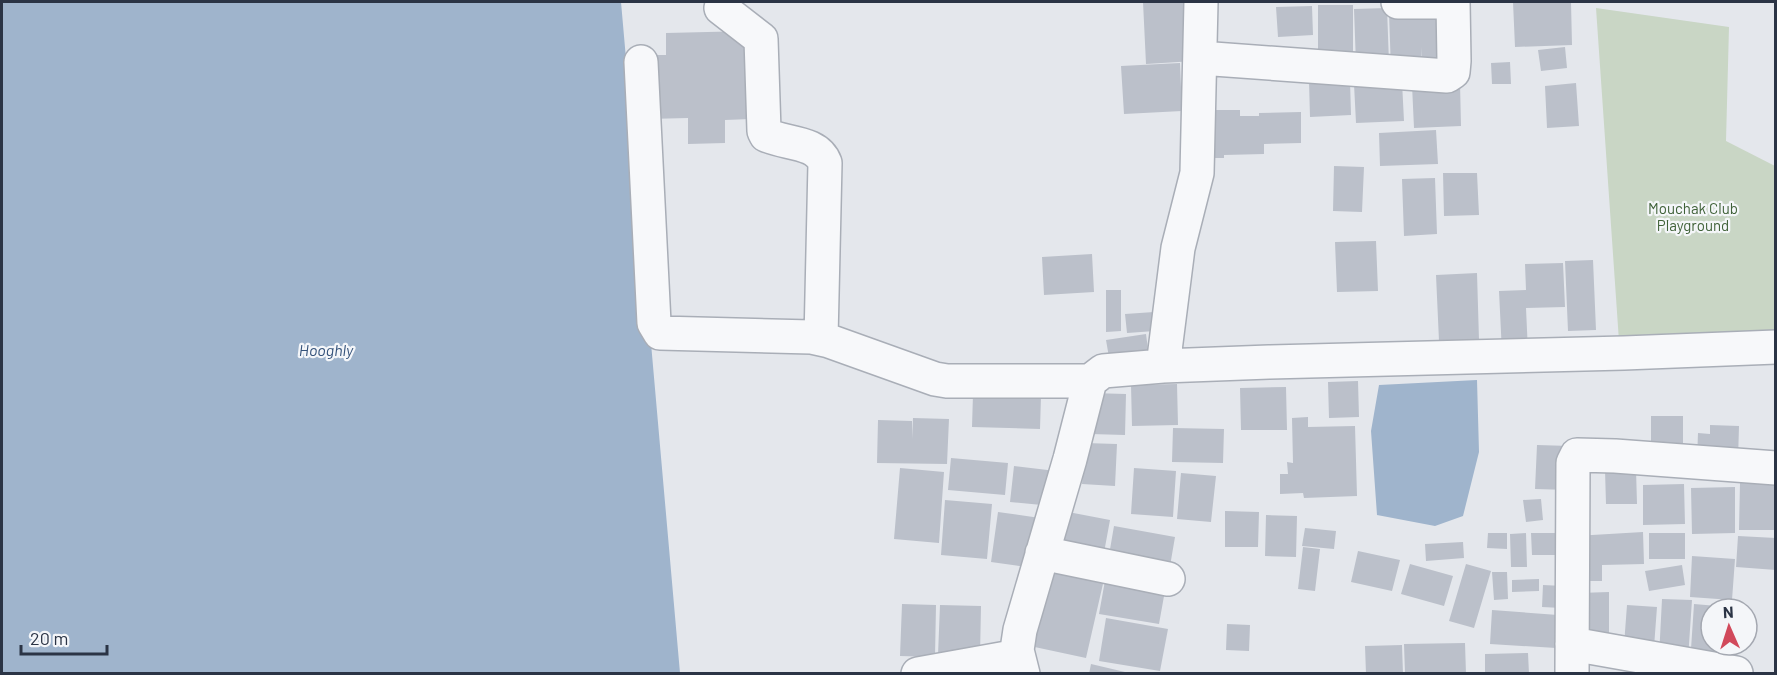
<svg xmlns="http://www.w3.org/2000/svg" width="1777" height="675" font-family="Barlow,sans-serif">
  <rect width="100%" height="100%" fill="#e4e7ec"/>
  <path fill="#c9d6c5" d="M1596,8L1729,27L1726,141L1775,166V330L1619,341Z"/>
  <path fill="#9fb4cc" d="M2,2H621L680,673H2Z
    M1477,380L1479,452L1463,516L1435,526L1377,515L1371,431L1379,385Z"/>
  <path fill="#bbc0ca" d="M1143,2H1191L1194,61L1146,64Z
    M1513,2H1571L1572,45L1515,47Z
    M1318,5H1353V64H1318Z
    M1312,6L1313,35L1278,37L1276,7Z
    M1387,8L1389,63L1356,64L1354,9Z
    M1450,10L1453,70L1422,71L1421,47V69L1391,70L1389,13Z
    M749,31L751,119L725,120V143L688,144V118L648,119L647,55H666V33Z
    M1565,47L1567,68L1541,71L1538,50Z
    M1510,62L1511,84H1492L1491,63Z
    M1180,63L1182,111L1124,114L1121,66Z
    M1350,80L1351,115L1310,117L1309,81Z
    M1402,82L1404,121L1356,123L1354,84Z
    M1460,83L1461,126L1414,128L1412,85Z
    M1576,83L1579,126L1547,128L1545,86Z
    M1207,110H1240V116H1259V113L1301,112V143L1264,144V154L1224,155V158H1207Z
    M1436,130L1438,164L1380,166L1379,133Z
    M1334,166L1364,167L1362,212L1333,211Z
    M1443,173H1477L1479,215L1444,216Z
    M1435,178L1437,234L1404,236L1402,179Z
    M1376,241L1378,291L1337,292L1335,242Z
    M1092,254L1094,292L1044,295L1042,257Z
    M1593,260L1596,330L1568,331L1565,261Z
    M1563,263L1565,307L1526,308L1528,352L1502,353L1499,291L1526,290L1525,264Z
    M1477,273L1479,340L1439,341L1436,275Z
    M1106,290H1121V331L1106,332Z
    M1154,312L1155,331L1127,333L1125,314Z
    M1146,334L1149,357L1110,363L1106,340Z
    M1358,381L1359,417L1329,418L1328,382Z
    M1177,384L1178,425L1132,426L1131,385Z
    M1286,387L1287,430H1241L1240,388Z
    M1091,393L1126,394L1125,435L1090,434Z
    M973,394L1041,396L1040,429L972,427Z
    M1651,416H1683V457H1651Z
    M1308,417V427L1355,426L1357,496L1304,498L1303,493L1280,494V474H1288L1287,462L1293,463L1292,418Z
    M913,418L949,419L947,464L877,463L878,420L912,421V439Z
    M1710,425L1739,426L1738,460L1697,459L1698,433L1710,434Z
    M1173,428L1224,429L1223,463L1172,462Z
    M1085,443L1117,444L1115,486L1082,484Z
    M1537,445L1570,446L1569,490L1535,489Z
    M951,458L1008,463L1005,495L948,490Z
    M1014,466L1056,471L1052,506L1010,502Z
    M900,468L944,472L939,543L894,539Z
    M1134,468L1176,471L1173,517L1131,514Z
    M1636,469L1637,504H1606L1605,470Z
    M1181,473L1216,476L1211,522L1177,519Z
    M1740,483L1776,484V530H1739Z
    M1684,484L1685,524L1643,525V485Z
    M1735,487V533L1692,534L1691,488Z
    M1541,499L1543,520L1526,522L1523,500Z
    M945,500L992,504L987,559L941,555Z
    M1063,511L1110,520L1103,558L1056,549Z
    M1225,511L1259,512L1258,547H1225Z
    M998,512L1040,518L1033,568L991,562Z
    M1266,515L1297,516L1296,557L1265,556Z
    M1114,526L1175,537L1169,572L1108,561Z
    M1305,528L1336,531L1334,549L1302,546Z
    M1643,532L1644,564L1602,565V581H1576L1575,536Z
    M1488,533H1507V549L1487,548Z
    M1526,533L1527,567H1511L1510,534Z
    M1531,533H1558L1557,555H1532Z
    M1649,533H1685V559H1649Z
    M1738,536L1776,538V570L1736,567Z
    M1463,542L1464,558L1426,561L1425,544Z
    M1303,547L1320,549L1315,591L1298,589Z
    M1358,551L1400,560L1392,591L1351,582Z
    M1692,556L1735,559L1732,600L1690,597Z
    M1049,562L1105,575L1086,658L1030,646Z
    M1410,564L1453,576L1444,606L1401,594Z
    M1466,564L1491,571L1474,628L1449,621Z
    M1682,565L1685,585L1649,591L1645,571Z
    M1492,572H1507L1508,599L1494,600Z
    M1106,575L1166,585L1159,624L1099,614Z
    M1539,579V591L1512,592V580Z
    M1543,585L1563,586L1562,608L1542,607Z
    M1609,592V637H1579V593Z
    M1662,599L1692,600L1688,659L1659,657Z
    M902,604L936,605L935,657L900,656Z
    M1694,604L1729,607V609H1711V645H1727L1725,666L1690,664Z
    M940,605L981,606L980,656L938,655Z
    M1627,605L1657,607L1654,647L1624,645Z
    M1492,610L1558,615L1556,648L1490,644Z
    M1106,618L1168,629L1160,671L1099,661Z
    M1227,624L1250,625L1249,651L1226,650Z
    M1465,643L1466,674H1405L1404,644Z
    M1402,645L1403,674H1366L1365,646Z
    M1528,653L1529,674H1485V654Z
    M1091,664L1125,672V674H1089Z"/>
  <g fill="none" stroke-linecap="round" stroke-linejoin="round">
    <defs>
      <path id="minor" d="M1398,2H1440
        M721,8L761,39L764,131L766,135C785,144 817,141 825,163L821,339
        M1200,58L1447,76L1453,72L1454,61L1453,2
        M641,62L654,323L660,333L811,337L829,341L935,379L947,381H1090
        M1163,366L1178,248L1197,173L1201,2
        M1042,553L1168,579
        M1572,644L1736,673
        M918,674L1018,656
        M1023,674L1017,650L1020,630L1070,459L1090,381L1103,371L1163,366L1269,362L1624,353L1776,347
        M1572,674L1573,463L1577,455L1615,456L1776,468"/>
    </defs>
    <use href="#minor" stroke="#a9aeb7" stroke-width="36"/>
    <use href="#minor" stroke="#f7f8fa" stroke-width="33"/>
  </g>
  <g text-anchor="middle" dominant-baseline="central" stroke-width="4.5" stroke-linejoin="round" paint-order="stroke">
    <g font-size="15" fill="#3f6138" stroke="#f4f6f9">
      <text x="1693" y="208">Mouchak Club<tspan x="1693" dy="17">Playground</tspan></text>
    </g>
    <g font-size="16" font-style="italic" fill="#34527a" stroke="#f4f6f9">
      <text x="326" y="349">Hooghly</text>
    </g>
  </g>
  <rect width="1777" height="675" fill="none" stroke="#2b3445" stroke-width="6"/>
  <g transform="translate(1729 627) rotate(357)"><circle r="28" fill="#f4f6f9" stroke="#a4a8b1" stroke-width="1.5"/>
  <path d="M0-4.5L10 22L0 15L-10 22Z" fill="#d1495b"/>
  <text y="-9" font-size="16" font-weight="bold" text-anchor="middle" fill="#2b3445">N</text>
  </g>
  <path d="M21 645v9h86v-9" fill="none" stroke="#2b3445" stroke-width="3"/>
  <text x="30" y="645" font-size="18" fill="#2b3445" stroke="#f4f6f9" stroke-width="4.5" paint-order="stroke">20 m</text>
</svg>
